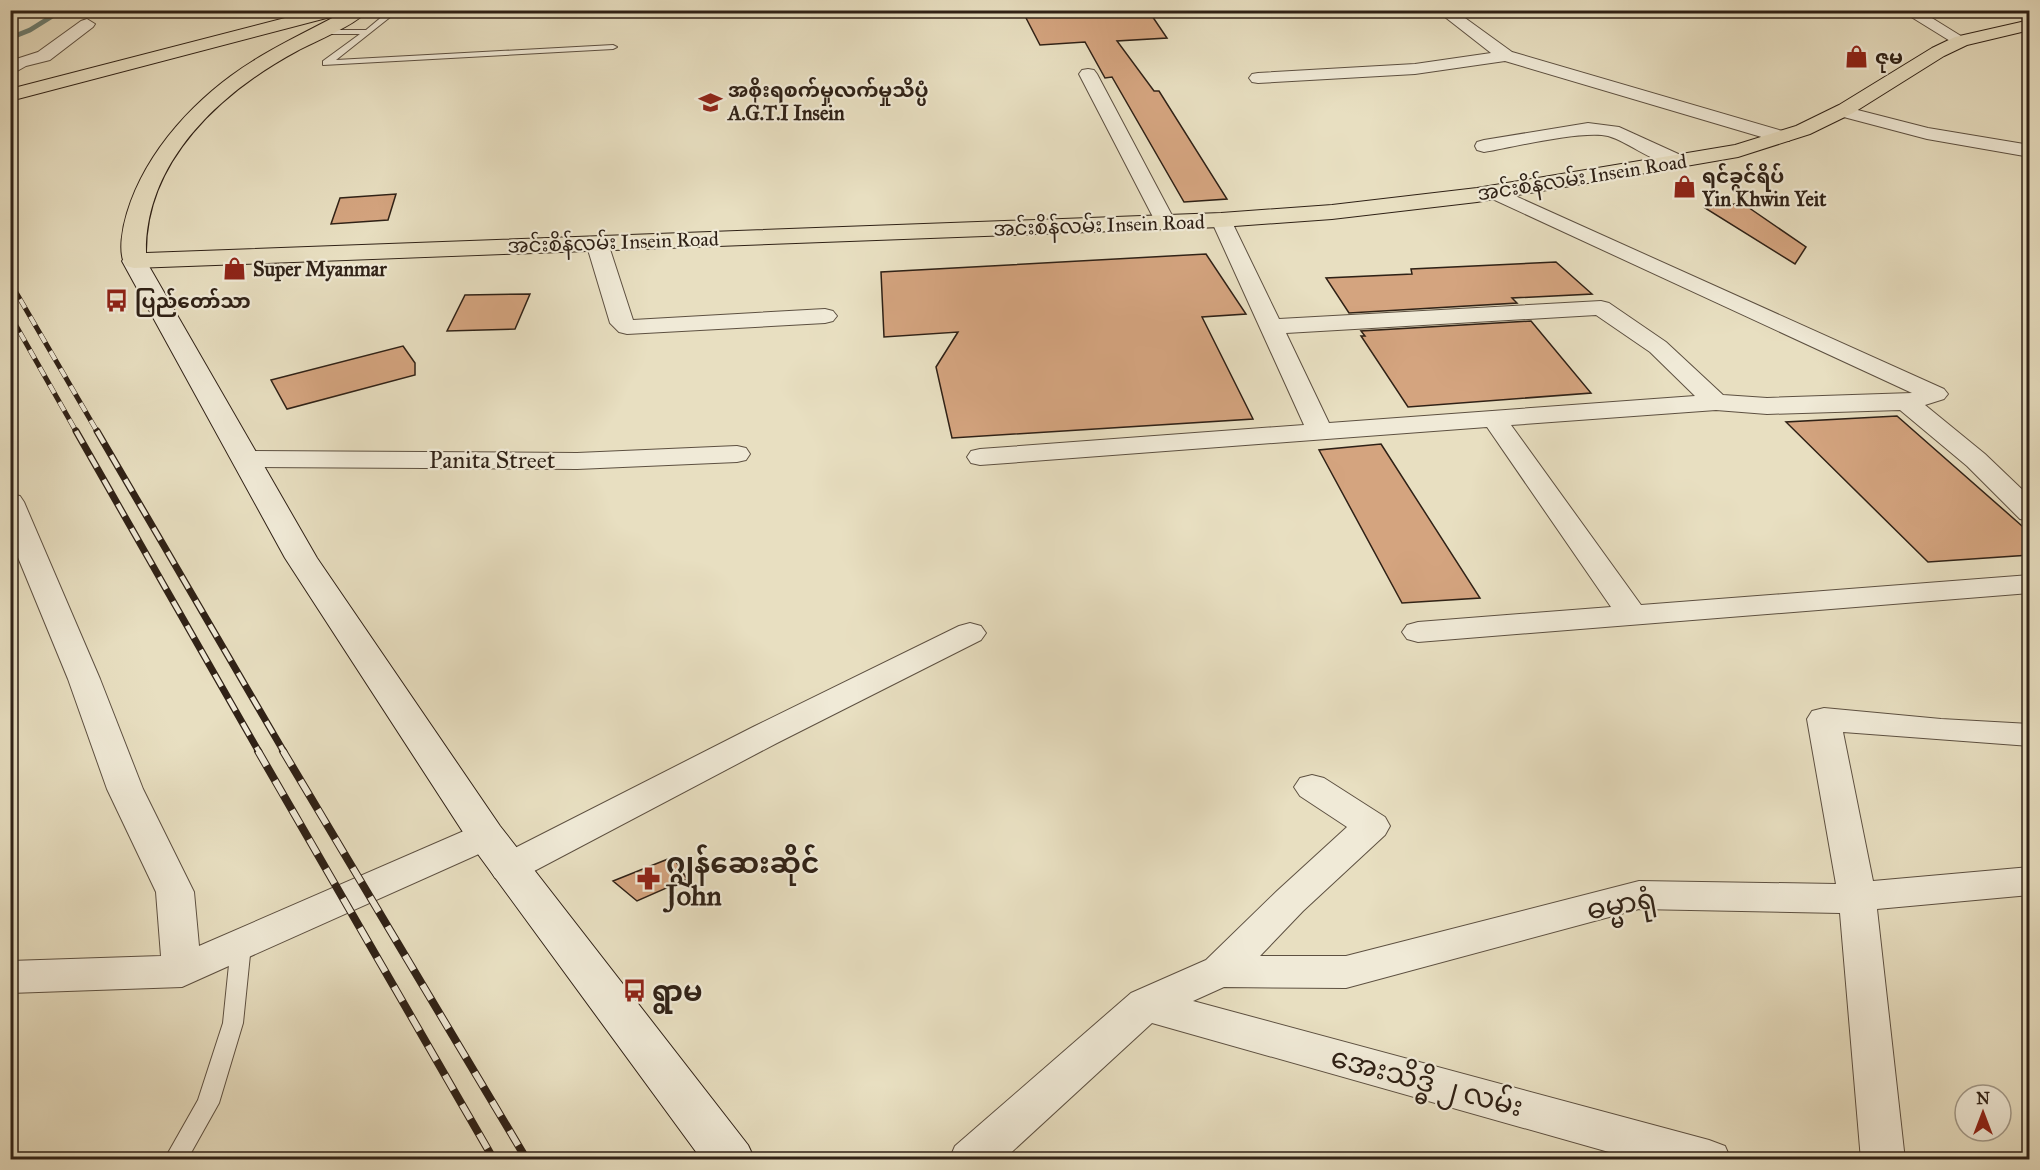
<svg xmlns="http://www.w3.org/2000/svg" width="2040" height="1170" font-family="'IM FELL Great Primer','Noto Sans Myanmar',serif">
  <rect width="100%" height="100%" fill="#e8dfc1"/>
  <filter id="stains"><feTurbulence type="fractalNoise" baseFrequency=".00333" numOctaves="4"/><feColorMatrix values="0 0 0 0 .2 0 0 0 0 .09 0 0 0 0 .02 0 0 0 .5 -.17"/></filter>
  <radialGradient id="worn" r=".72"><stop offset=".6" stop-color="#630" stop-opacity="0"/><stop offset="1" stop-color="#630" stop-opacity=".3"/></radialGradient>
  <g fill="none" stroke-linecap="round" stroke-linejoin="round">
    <path stroke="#6d7f74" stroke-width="5" d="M10,38L30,30L62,10"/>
  </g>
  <path fill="#d4a47f" stroke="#2f2116" stroke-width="1.5" d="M1148,10L1167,38L1117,41L1154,91H1159L1227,199L1184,202L1112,77L1105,78L1085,42L1040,45L1025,16L1068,14L1066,11Z
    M396,194L388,220L331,224L340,198Z
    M1742,203L1806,247L1795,264L1705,208Z
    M1206,254L1246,314L1202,317L1253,419L952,438L936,367L958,332L884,337L881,272Z
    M1556,262L1592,294L1512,298L1517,303L1349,313L1326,278L1412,274L1411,269Z
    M530,294L515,329L447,331L465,295Z
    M1531,321L1591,393L1408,407L1361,336H1365L1361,331Z
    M403,346L415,363V375L287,409L271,380Z
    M1897,416L2030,533V555L1928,562L1786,422Z
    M1381,444L1480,598L1402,603L1319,450Z
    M673,857L687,879L637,901L613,881Z"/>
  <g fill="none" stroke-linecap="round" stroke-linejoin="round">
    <defs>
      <path id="lane" d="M390,10H399L336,60L613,45L617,47L613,49L323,65V61L360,34H317V30H366Z
        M241,937L248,940L251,945L243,1023L219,1103L187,1160H164L198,1100L223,1023L231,945L234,940Z"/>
      <path id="street" d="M1436,10H1454L1512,52L1789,133L1791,137L1789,141H1775L1505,61L1415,74L1258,83L1252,82L1249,78L1252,74L1258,73L1415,64L1491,53Z
        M1900,10H1919L1969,41L1967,44H1955Z
        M87,19L95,24L93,27L50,60L26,66L10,75V61L38,52L81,21Z
        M1088,69L1094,70L1097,74L1175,221L1172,225L1165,227L1158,225L1155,221L1079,74L1082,70Z
        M1842,106L1928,128L2030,145V157L1927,139L1836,115L1833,111L1836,107Z
        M1588,123L1619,127L1685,157L1688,161L1685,165C1663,171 1630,142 1608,136C1582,130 1513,147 1484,152L1477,150L1475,146L1477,142L1484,140Z
        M1493,186L1944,389L1948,394L1944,399L1925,405L1985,454L2030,497V521L2020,519L1967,466L1900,410L1767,414L1716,410L1511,425L1641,605L2030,575V593L1418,642L1407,639L1402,632L1407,625L1418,622L1611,607L1487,427L980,465L971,463L967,457L971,451L980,449L1304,425L1211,220L1214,216L1221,214L1228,216L1231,220L1279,319L1601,301L1609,303L1666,342L1723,395L1767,398L1912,393L1486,196L1483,192L1486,188ZM1596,315L1650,352L1695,396L1329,423L1286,333Z
        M597,237L605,238L608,243L633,320L825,309L833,311L837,316L833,321L825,323L627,334L619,332L610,323L586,243L589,238Z
        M737,446L746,448L750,454L746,460L737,462L577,469L246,467L237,465L233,459L237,453L246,451L577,453Z
        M10,494L20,496L24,502L100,679L143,789L194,892L199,946L473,827L486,823L499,827L504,836L499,845L182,987L10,993V961L161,956L156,892L107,789L68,679L10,538Z
        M970,623L981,626L986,633L981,640L777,743L521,878L508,882L495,878L489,868L495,858L753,727L959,626Z
        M1824,708L1941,719L2030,724V746L1843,732L1873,881L2030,867V895L1877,909L1905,1160H1861L1840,913L1639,909L1346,988L1224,987L1193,1001L1709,1140L1725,1146L1731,1160H1637L1152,1023L1003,1160H949L955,1146L1131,993L1206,960L1277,891L1347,827L1300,796L1294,787L1300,778L1312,775L1324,778L1385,817L1390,826L1385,835L1303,911L1260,956H1346L1639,881L1836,884L1807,719L1812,711Z"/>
      <path id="secondary" d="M134,254L142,256L146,261L317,558L500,826L748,1145L755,1160H702L472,846L285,558L122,261L126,256Z"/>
      <path id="primary" d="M316,10H342L341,14L346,10H368C358,24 314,42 297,51C221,92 145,161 146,253L1221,213L1332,205L1477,188L1735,145L1796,126L1839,105L1932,48L1955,37L2030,20V30L1967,45L1944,56L1853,113L1810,134L1738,157L1477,202L1332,219L1221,227L134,268L126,266C117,254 123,226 127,213C146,150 198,95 253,61C280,44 310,30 338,15L10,101V89Z"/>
    </defs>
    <use href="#lane" stroke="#5d5041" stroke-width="2"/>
    <use href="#street" stroke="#5d5041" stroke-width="2"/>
    <use href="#secondary" stroke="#2f2116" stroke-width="2"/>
    <use href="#primary" stroke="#2f2116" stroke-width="2"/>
    <use href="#lane" fill="#f0ead7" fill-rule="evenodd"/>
    <use href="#street" fill="#f0ead7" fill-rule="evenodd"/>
    <use href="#secondary" fill="#f0ead7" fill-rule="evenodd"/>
    <use href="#primary" fill="#e8dfc1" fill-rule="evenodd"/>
    <defs>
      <path id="rail-far2" d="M10,282L98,433
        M10,315L77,433"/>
      <path id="rail-far1" d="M76,431L259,752
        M97,431L284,752"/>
      <path id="rail" d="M258,751L494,1160
        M283,751L527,1160"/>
    </defs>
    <use href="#rail-far2" stroke="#2f2116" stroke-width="5"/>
    <use href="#rail-far1" stroke="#2f2116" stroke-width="7"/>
    <use href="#rail" stroke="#2f2116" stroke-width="8"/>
    <use href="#rail-far2" stroke="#f0ead7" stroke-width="4" stroke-dasharray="10" stroke-linecap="butt"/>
    <use href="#rail-far1" stroke="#f0ead7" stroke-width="4.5" stroke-dasharray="14" stroke-linecap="butt"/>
    <use href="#rail" stroke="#f0ead7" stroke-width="6" stroke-dasharray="17" stroke-linecap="butt"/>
  </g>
  <defs>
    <symbol id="shop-bare" viewBox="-9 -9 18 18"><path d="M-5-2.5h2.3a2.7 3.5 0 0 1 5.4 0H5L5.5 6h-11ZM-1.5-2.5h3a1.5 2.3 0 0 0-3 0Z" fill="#8f2418" stroke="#f0ead7" stroke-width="2.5" paint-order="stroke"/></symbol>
    <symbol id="university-bare" viewBox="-9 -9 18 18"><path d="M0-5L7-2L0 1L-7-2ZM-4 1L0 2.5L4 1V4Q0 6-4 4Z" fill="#8f2418" stroke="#f0ead7" stroke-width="2.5" paint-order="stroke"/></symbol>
    <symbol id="bus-bare" viewBox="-9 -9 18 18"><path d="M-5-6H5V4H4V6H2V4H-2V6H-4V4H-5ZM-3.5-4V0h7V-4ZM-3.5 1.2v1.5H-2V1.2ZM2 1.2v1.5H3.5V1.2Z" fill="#8f2418" stroke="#f0ead7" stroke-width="2.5" paint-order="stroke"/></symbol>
    <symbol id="pharmacy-bare" viewBox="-9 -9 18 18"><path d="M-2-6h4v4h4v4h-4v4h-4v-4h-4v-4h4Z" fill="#8f2418" stroke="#f0ead7" stroke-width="2.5" paint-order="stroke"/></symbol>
  </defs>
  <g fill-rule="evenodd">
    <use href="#shop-bare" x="1840" y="40" width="33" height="33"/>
    <use href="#university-bare" x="694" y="86" width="33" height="33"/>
    <use href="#shop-bare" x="1668" y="170" width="33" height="33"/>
    <use href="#shop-bare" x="218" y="252" width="33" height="33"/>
    <use href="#bus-bare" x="100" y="284" width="33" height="33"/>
    <use href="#pharmacy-bare" x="632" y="862" width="33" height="33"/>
    <use href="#bus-bare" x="618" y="974" width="33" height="33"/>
  </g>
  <g text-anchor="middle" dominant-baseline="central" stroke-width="4.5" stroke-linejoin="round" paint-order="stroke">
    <g font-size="20" font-weight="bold" fill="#2f2116" stroke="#f0ead7" text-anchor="start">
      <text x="1875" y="57">ဇုမ</text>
      <text x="728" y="90">အစိုးရစက်မှုလက်မှုသိပ္ပံ<tspan x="728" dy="23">A.G.T.I Insein</tspan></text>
      <text x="1702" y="176">ရင်ခွင်ရိပ်<tspan x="1702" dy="23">Yin Khwin Yeit</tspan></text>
      <text x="253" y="269">Super Myanmar</text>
      <text x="135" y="301">ပြည်တော်သာ</text>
    </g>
    <g font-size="20" fill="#2f2116" stroke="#f0ead7">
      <text transform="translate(1582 177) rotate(-9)">အင်းစိန်လမ်း Insein Road</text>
      <text transform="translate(1099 225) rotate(-2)">အင်းစိန်လမ်း Insein Road</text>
      <text transform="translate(613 242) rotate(-2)">အင်းစိန်လမ်း Insein Road</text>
    </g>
    <g font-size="24" fill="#2f2116" stroke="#f0ead7">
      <text x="492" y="460">Panita Street</text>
    </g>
    <g font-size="28" font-weight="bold" fill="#2f2116" stroke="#f0ead7" text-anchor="start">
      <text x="666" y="863">ဂျွန်ဆေးဆိုင်<tspan x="666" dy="32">John</tspan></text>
      <text x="652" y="991">ရွာမ</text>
    </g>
    <g font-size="28" fill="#2f2116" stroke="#f0ead7">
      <text transform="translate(1621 904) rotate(-10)">ဓမ္မာရုံ</text>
      <text transform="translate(1427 1082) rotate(15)">အေးသိဒ္ဓိ ၂ လမ်း</text>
    </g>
  </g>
  <rect width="2040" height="1170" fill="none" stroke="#e8dfc1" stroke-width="36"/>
  <rect x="12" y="12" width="2016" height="1146" fill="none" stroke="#2f2116" stroke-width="3"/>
  <rect x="18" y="18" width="2004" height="1134" fill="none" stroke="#2f2116" stroke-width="1.5"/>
  <g transform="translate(1983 1113)"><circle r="28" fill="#f0ead7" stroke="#a39a8a" stroke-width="1.5"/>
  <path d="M0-4.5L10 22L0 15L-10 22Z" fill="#8f2418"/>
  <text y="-9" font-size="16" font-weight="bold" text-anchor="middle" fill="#2f2116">N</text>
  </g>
  <rect width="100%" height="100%" filter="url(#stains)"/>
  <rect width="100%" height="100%" fill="url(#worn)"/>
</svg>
